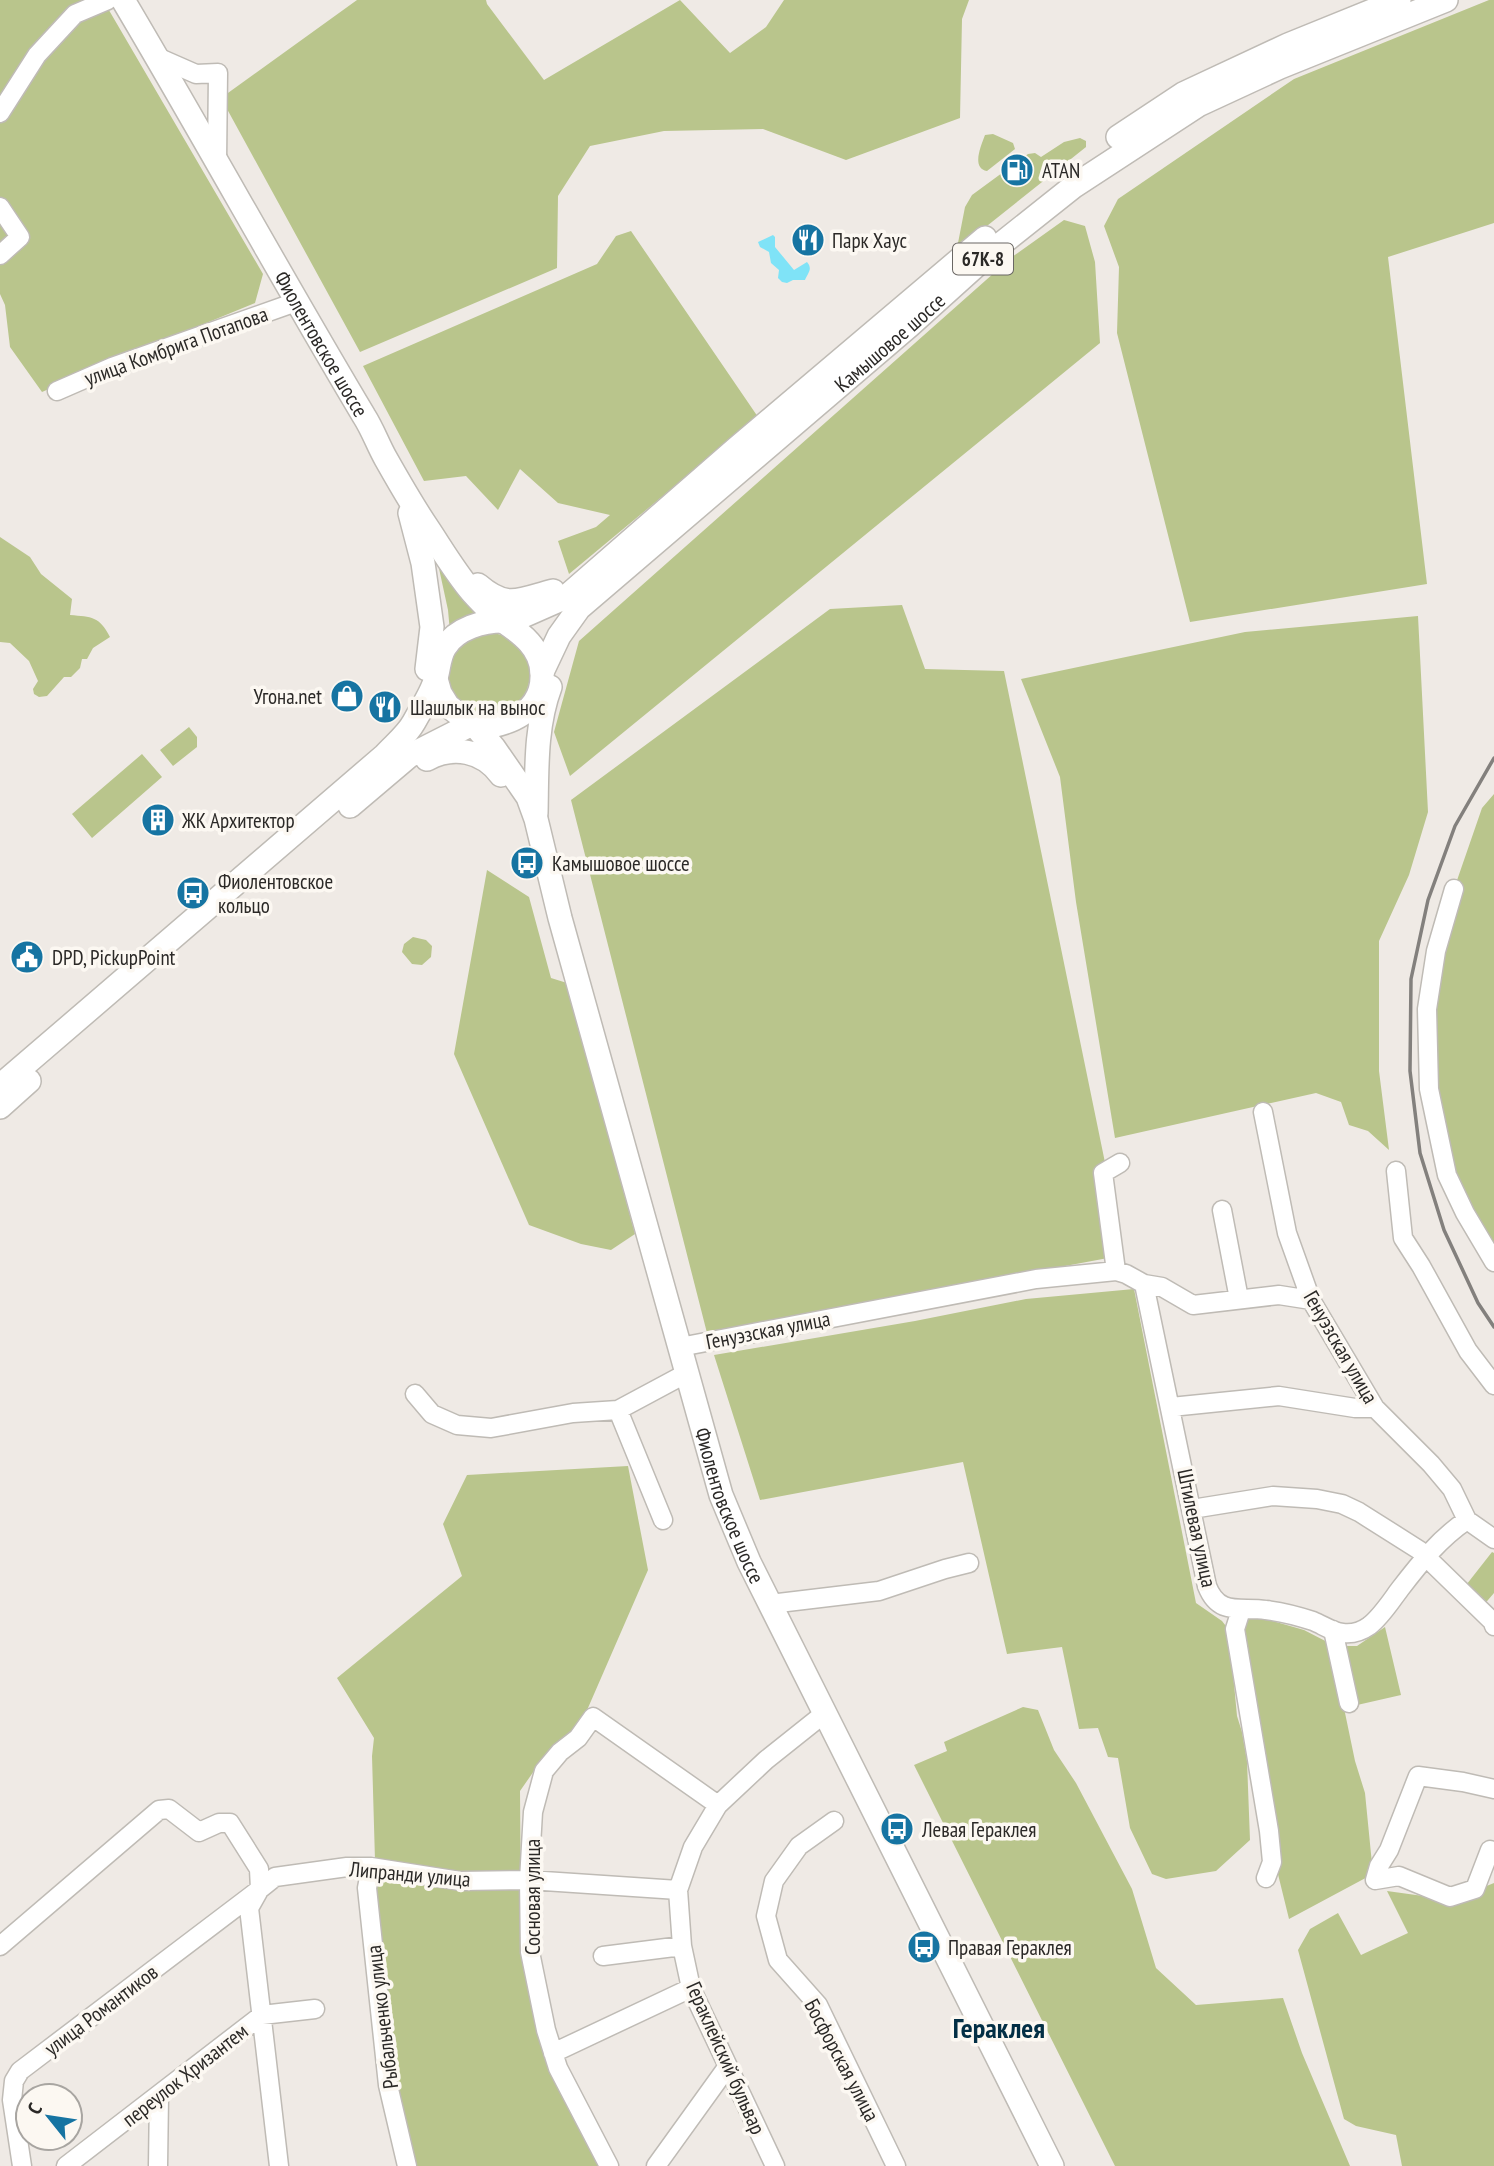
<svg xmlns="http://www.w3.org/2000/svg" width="1494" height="2166" font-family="'PT Sans Narrow',sans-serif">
  <rect width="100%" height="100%" fill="#efeae5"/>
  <path fill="#b9c58c" d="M0,0H103L263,274L255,303L182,333L142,352L104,365L42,392L10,347L5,305L0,294Z
    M357,0H486L487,4L544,80L680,0L730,53L766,27L784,0H969L962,19L960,118L846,160L763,129L664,131L590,146L558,196L557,268L360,352L221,98Z
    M1489,0H1494V223L1388,257L1427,584L1190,622L1117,333L1119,267L1104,226L1118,199L1294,79Z
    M993,134L1013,143L1015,149L987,171C971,168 981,146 985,135Z
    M1080,138L1086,141V147L963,245L958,243L965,207L972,195L1028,154L1035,153L1041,157L1064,142Z
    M1064,220L1085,226L1095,262L1100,343L570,776L554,732L579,641L1012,257Z
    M631,231L758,417L569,574L558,541L596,527L610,515L558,503L520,469L498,510L466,476L424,481L363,366L597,264L616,236Z
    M0,537L30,557L41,574L72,599L70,615C92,617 99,616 110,637L93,648L87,659H82L80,668L71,677H64L47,696L39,697L34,694L33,689L38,681L29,661L10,643L0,642Z
    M435,550L492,616L450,632L448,610Z
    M902,605L925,669L1004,671L1124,1255L707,1333L571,800L830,609Z
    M1418,616L1428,812L1409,875L1379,941V1071L1389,1150L1368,1131L1349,1125L1341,1102L1316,1093L1115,1138L1076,902L1060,777L1021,679L1245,632Z
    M448 674a41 41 0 1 1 82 0a41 41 0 1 1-82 0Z
    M189,727L197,737V747L173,766L160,750Z
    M142,754L162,777L92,838L72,814Z
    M1494,794V1259L1447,1175L1427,1009L1454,889L1482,808Z
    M487,870L529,897L551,978L567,983L635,1234L611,1250L581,1244L529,1225L454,1054Z
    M413,937L426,940L432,946L431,957L422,965L412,964L402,952L404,944Z
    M1134,1289L1196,1603L1222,1621L1229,1630L1237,1716L1242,1732L1247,1761L1250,1840L1216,1871L1166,1879L1152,1874L1130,1828L1118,1758L1108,1757L1098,1728L1079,1729L1062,1647L1007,1654L963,1462L760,1500L714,1355L915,1321L1026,1299Z
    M628,1466L648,1570L581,1724L543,1758L520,1791L521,1913L530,1986L550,2068L599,2166H417L400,2113L376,1895L372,1756L374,1738L337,1678L462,1576L443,1524L467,1475Z
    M1492,1552L1494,1553V1593L1482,1607L1463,1589Z
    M1248,1614L1304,1630L1335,1646H1357L1385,1627L1401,1695L1344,1708L1355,1761L1365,1793L1373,1874L1289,1919L1275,1862L1235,1631Z
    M1023,1707L1038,1710L1054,1750L1076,1783L1132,1889L1156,1968L1196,2005L1283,1998L1302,2053L1350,2166H1115L914,1765L947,1751L944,1742Z
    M1494,1883V2166H1402L1396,2135L1356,2126L1344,2119L1298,1950L1310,1929L1338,1913L1361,1955L1408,1933L1387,1891L1452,1900Z"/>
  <path fill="#7fe3f7" d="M773,235L775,237V247L794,270L807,262C813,269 808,273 805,280H793L787,283L782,282L778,278L779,270L771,263L769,252L760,247L758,242Z"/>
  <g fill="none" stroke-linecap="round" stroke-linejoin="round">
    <defs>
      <path id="minor" d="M155,56L196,74L218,73L217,163
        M0,113L37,55L75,14L108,0
        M0,207L20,237L0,255
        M57,391L112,367L296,302
        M1454,889L1436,951L1427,1009L1429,1089L1447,1175L1465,1213L1494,1262
        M1263,1112L1287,1233L1311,1300L1375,1408L1431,1464L1452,1489L1467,1520L1494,1539
        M1396,1171L1403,1238L1421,1266L1468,1351L1494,1385
        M1222,1210L1239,1299
        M1116,1271L1103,1173L1120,1163
        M1144,1284L1207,1586C1219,1617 1241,1606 1266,1610C1282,1612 1298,1616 1313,1621C1323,1625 1332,1632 1343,1633C1352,1634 1362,1631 1369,1626C1381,1617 1391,1601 1400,1589C1420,1563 1440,1538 1467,1520
        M680,1347L1036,1279L1116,1271L1126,1274L1144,1284L1162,1287L1193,1305L1279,1295L1311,1300
        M415,1394L432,1414L457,1425L491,1428L573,1413L618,1410L687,1373
        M1171,1407L1279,1396L1355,1408H1375
        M618,1410L663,1520
        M1192,1509L1273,1496L1317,1499L1342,1504L1359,1512L1419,1550L1493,1622L1494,1626
        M770,1604L879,1591L945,1569L969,1563
        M1241,1610L1235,1629L1269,1831L1272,1862L1266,1878
        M1333,1630L1349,1703
        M1494,1789L1463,1782L1418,1776L1389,1850L1379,1866L1375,1880L1399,1876L1450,1897L1475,1889L1490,1850L1494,1852
        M834,1821L799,1846L774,1881L766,1916L778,1960L818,2005L896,2166
        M371,1867L367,1888L388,2085L407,2166
        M258,1892L249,1908L279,2166
        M0,1946L159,1810L169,1809L199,1832L219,1823H230L259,1869L260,1889L275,1877L347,1867H371L460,1881L529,1880L678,1890
        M603,1956L682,1946
        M553,2053L691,1988
        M22,2166L12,2100L14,2081L20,2071L260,1889
        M66,2166L262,2015L315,2009
        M158,2166L159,2096
        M609,2166L558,2068L546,2030L530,1952L529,1880L533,1812L544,1771L560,1752L578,1738L593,1717L718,1805
        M656,2166L728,2066
        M775,2166L691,1988L682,1946L678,1890L693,1847L718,1805L766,1760L825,1713"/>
      <g id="major">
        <path id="s1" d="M123,0C205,138 282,279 364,416C373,430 378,445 386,459C399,482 412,505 427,527C441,548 455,572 472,592C481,602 492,614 503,621C522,634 541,648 542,673C544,712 509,725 477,728"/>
        <path d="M1118,137L1183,94L1288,45L1399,0"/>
        <path d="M410,513L423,563L432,627L427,669"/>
        <path d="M478,585C507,610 519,600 553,591"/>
        <path d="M507,623L566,597L737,448L985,238"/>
        <path id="s2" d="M542,672L559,636L579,608L910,325L991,252L1074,186L1198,105L1280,67L1446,0"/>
        <path id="s3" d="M436,679L440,693L448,706L477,728L494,748L528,797L536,819L560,918L721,1495L749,1562L1052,2166"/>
        <path d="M427,759C453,745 483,750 501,775"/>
        <path d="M350,806L409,756L472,724"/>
        <path d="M536,813C537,771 535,727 550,687"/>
        <path d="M0,1086L385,755C394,745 407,735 414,722C421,709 432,693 436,678C439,668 439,656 445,647C457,628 483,621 503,621"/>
        <path d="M0,1107L29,1081"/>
      </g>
    </defs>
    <use href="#minor" stroke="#bfbbb5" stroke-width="21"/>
    <use href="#major" stroke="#bfbbb5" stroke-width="26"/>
    <use href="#minor" stroke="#fff" stroke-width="18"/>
    <use href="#major" stroke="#fff" stroke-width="23"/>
    <path stroke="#83807d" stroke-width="3.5" d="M1494,758L1455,826L1428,900L1411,979L1410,1071L1420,1153L1444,1230L1478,1303L1494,1327"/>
  </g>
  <defs>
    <symbol id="fuel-disc" viewBox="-11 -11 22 22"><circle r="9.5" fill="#1674a2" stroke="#fcf8f2"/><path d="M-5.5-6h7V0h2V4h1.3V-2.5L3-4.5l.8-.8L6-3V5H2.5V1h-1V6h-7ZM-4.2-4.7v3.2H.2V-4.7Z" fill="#fff"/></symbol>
    <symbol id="restaurant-disc" viewBox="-11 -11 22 22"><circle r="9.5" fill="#1674a2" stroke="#fcf8f2"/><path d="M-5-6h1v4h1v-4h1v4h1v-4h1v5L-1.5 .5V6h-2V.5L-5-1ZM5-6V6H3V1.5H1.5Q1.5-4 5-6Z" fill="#fff"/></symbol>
    <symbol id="shop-disc" viewBox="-11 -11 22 22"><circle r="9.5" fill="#1674a2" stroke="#fcf8f2"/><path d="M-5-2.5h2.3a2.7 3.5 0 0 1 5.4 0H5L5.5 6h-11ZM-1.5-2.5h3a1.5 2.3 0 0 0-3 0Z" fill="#fff"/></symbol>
    <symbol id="building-disc" viewBox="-11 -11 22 22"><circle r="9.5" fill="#1674a2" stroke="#fcf8f2"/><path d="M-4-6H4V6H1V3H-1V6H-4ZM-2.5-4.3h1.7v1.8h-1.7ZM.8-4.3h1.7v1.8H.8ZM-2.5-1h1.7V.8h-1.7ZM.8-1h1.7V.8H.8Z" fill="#fff"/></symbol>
    <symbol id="bus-disc" viewBox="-11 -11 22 22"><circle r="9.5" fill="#1674a2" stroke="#fcf8f2"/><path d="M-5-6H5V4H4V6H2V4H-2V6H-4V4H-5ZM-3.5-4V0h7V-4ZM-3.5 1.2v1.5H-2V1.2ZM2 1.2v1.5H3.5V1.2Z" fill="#fff"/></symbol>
    <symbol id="civic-disc" viewBox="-11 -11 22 22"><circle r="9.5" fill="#1674a2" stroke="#fcf8f2"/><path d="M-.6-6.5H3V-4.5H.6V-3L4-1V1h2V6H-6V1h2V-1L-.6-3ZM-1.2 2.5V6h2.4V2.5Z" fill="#fff"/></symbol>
  </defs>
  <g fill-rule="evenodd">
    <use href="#fuel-disc" x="998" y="151" width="38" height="38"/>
    <use href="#restaurant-disc" x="789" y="221" width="38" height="38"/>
    <use href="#shop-disc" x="328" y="677" width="38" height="38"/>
    <use href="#restaurant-disc" x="366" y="688" width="38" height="38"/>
    <use href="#building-disc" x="139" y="801" width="38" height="38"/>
    <use href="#bus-disc" x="508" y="844" width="38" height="38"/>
    <use href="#bus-disc" x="174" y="874" width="38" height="38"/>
    <use href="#civic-disc" x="8" y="938" width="38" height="38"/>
    <use href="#bus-disc" x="878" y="1810" width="38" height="38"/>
    <use href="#bus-disc" x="905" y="1928" width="38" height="38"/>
  </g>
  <g text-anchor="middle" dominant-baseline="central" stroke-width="7" stroke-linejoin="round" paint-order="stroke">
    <rect fill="#fcf8f2" stroke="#6a6764" stroke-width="2" x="953" y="243.5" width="60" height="31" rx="5"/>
    <g font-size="19" font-weight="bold" fill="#2b2927">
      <text x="983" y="259">67К-8</text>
    </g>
    <g font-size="21" fill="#2b2927" stroke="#fcf8f2" text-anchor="start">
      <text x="1042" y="170">ATAN</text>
      <text x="832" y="240">Парк Хаус</text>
      <text x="322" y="696" text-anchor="end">Угона.net</text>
      <text x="410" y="707">Шашлык на вынос</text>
      <text x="182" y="820">ЖК Архитектор</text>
      <text x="552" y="863">Камышовое шоссе</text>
      <text x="218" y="881">Фиолентовское<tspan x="218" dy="24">кольцо</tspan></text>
      <text x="52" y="957">DPD, PickupPoint</text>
      <text x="922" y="1829">Левая Гераклея</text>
      <text x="948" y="1947">Правая Гераклея</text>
    </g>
    <g font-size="21" fill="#2b2927" stroke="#fcf8f2">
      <text stroke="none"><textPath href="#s2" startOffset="483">Камышовое шоссе</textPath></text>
      <text stroke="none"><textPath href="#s1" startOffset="397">Фиолентовское шоссе</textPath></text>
      <text transform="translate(176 346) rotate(-20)">улица Комбрига Потапова</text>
      <text transform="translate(768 1330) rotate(-11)">Генуэзская улица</text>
      <text transform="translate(1341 1347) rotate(60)">Генуэзская улица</text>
      <text stroke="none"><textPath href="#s3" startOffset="889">Фиолентовское шоссе</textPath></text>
      <text transform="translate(1197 1528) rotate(78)">Штилевая улица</text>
      <text transform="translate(410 1874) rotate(5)">Липранди улица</text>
      <text transform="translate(532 1897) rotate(-90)">Сосновая улица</text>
      <text transform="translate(101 2010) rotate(-37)">улица Романтиков</text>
      <text transform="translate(382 2017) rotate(-97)">Рыбальченко улица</text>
      <text transform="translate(726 2058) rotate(66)">Гераклейский бульвар</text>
      <text transform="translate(842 2060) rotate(62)">Босфорская улица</text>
      <text transform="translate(185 2075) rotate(-38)">переулок Хризантем</text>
    </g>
    <g font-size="28" font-weight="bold" fill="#032f45" stroke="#fcf8f2">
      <text x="999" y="2027">Гераклея</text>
    </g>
  </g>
  <g transform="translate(49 2117) rotate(300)"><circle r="33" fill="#fcf8f2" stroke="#a8a5a1" stroke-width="2"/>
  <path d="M0-5L12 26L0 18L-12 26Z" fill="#1674a2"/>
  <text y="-10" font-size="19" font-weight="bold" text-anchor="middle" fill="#2b2927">С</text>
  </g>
</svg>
